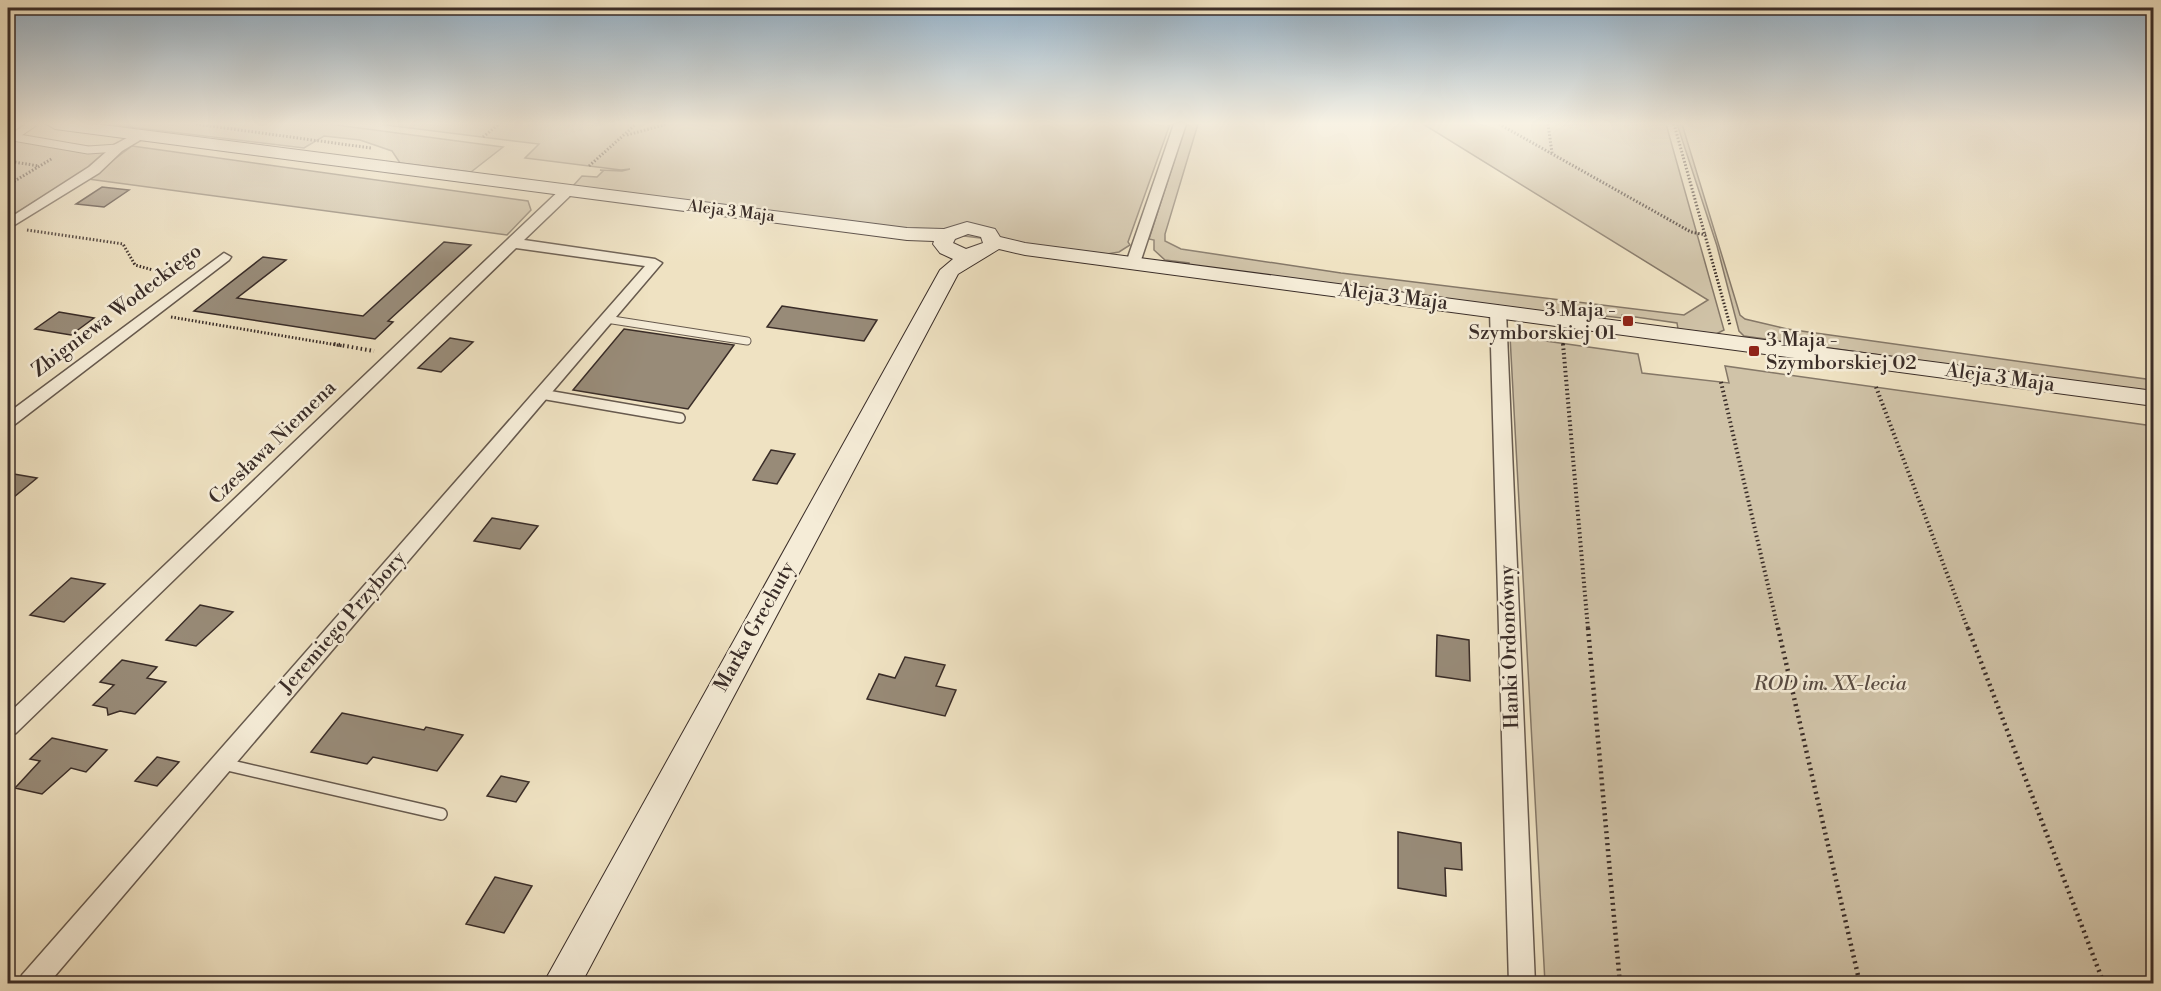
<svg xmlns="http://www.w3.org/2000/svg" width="2161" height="991" font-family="'Libre Bodoni',serif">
  <rect width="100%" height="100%" fill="#efe2c2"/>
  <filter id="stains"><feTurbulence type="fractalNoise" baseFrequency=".00333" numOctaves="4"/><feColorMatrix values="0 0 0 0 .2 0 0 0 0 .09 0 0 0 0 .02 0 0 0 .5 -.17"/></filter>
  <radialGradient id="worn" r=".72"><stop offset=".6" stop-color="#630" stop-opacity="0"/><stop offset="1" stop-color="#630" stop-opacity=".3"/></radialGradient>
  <path fill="#d0c3a8" stroke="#857868" stroke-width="1.5" d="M105,124H329L503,147L471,172L400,163L392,151L360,140L324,136L304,148Z
    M378,124H1170L1128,242L1130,245L1119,252L1107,254L572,187L582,176L597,177L603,171L600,170L622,171L630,169L621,170L525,158L539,144Z
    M1186,124H1198L1165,234V241L1181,249L1341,273L1684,315L1708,300L1423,124H1666L1724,330L1716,334L1678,329L1677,323L1622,315V318L1605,316V320L1189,266V263L1165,260L1154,250V240L1149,239Z
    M1677,124H1682L1740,315L1745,319L1787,329L2153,380V393L1744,336L1739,331L1717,246Z
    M8,135L108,149L99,162L8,218Z
    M132,146L528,201L531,210L507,235L88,179Z
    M1510,336L1638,354L1642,373L1729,383L1725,366L2153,426V983H1545Z"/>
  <path fill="#988b78" stroke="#3a2d28" stroke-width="1.5" d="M102,187L129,190L104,207L76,204Z
    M444,242L471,245L388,321L393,322L375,339L194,311L263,257L286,260L237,298L363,316Z
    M782,306L821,312L877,320L864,341L767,327Z
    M59,312L94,318L71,335L35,329Z
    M624,329L692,339L734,345L688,409L573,390Z
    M450,338L473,342L441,372L418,368Z
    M771,450L795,454L777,484L753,480Z
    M8,473L37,478L8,502Z
    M492,518L538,526L520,549L474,541Z
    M71,578L105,584L64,622L30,615Z
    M200,605L233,612L196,646L166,640Z
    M1437,635L1469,640L1470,681L1436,676Z
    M905,657L945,665L936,686L956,690L945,716L867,699L879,674L895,678Z
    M122,660L157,667L147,678L166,682L135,714L120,711L108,715L107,708L93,705L114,685L100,682Z
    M342,713L424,730L426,727L463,735L437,771L373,757L367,764L311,752Z
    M52,738L107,750L86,772L71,768L42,794L15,788L40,761L30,759Z
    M157,757L179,762L157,786L135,781Z
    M501,776L529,782L516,802L487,796Z
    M1398,832L1461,843L1462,870L1445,868L1446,896L1398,888Z
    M495,877L532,886L504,933L466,924Z"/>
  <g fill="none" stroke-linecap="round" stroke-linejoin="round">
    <defs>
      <path id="lane-far2" d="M32,124L13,137L88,150L118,148
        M606,319L747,341"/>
      <path id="lane-far1" d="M541,394L680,418"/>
      <path id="lane" d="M223,764L441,814"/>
      <path id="street" d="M1174,124H1186L1140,263L1133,267L1128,266L1126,263Z
        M138,132L144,136L142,139L122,151L99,173L8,229V219L89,167L114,145Z
        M568,186L575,190L573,193L524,240L655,259L662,263L48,984H18L22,975L645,266L516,248L16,733L8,736V714L507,240L563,187Z
        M224,253L231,257L229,260L14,425L8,426V413Z
        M1498,306L1506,311L1535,984H1509L1490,311Z"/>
      <path id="secondary" d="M46,124H95L907,228L944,229L967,222L995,229L1000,237L1025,243L2154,391V406L1025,255L999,249L958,274L581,984H543L940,270L953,259L940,253L933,244L934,241L907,240L55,129ZM968,234L981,237L983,243L966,249L953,243L955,239Z"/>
    </defs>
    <use href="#lane-far2" stroke="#675a4e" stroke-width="9"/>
    <use href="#lane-far1" stroke="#675a4e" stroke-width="12"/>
    <use href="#lane" stroke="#675a4e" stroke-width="14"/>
    <use href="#street" stroke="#675a4e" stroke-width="3"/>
    <use href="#secondary" stroke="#3a2d28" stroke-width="2"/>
    <path stroke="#3a2d28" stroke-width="3" stroke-dasharray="1.5 2" stroke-linecap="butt" d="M196,124L371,148
      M1499,124L1691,232L1706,235
      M1548,124L1552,153
      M1674,124L1730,325
      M627,135L667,124
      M483,137L499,124
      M8,161L39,166
      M589,166L636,124
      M8,185L53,158
      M27,230L123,244L135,265L153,270L181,271
      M171,317L343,346
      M1563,343V346"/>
    <path stroke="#3a2d28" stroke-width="4" stroke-dasharray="1.5 3" stroke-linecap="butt" d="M334,344L374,351
      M1563,344L1588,629
      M1721,382L1778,629
      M1876,387L1968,629"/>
    <path stroke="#3a2d28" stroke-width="4.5" stroke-dasharray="2 4" stroke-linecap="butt" d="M1588,628L1620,984
      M1778,628L1860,984
      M1968,628L2104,984"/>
    <use href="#lane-far2" stroke="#f5ecd7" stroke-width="7"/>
    <use href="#lane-far1" stroke="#f5ecd7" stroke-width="9"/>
    <use href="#lane" stroke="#f5ecd7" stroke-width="11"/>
    <use href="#street" fill="#f5ecd7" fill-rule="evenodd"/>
    <use href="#secondary" fill="#f5ecd7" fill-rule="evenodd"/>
  </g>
  <linearGradient id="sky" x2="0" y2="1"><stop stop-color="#92aec4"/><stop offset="0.47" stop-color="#f8f2e4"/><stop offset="1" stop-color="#f8f2e4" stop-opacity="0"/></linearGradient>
  <rect width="2161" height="263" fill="url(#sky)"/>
  <g fill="#8f2418" stroke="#f5ecd7" stroke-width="2">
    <rect x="1622" y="315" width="12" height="12" rx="3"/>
    <rect x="1748" y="345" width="12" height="12" rx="3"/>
  </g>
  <g text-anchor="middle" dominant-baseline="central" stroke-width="5" stroke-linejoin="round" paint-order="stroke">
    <g font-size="16" fill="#3a2d28" stroke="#f5ecd7">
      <text transform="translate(731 211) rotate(7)">Aleja 3 Maja</text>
    </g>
    <g font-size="20" fill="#3a2d28" stroke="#f5ecd7">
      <text transform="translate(1393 297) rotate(7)">Aleja 3 Maja</text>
      <text transform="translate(117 311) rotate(-37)">Zbigniewa Wodeckiego</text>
      <text transform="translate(2000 378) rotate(8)">Aleja 3 Maja</text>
      <text transform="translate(273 443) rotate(-44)">Czesława Niemena</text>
      <text transform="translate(343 623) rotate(-49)">Jeremiego Przybory</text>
      <text transform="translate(755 627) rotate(-61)">Marka Grechuty</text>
      <text transform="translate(1510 647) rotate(-92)">Hanki Ordonówny</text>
    </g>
    <g font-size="20" fill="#3a2d28" stroke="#f5ecd7" text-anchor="end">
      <text x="1616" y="310">3 Maja -<tspan x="1616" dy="23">Szymborskiej 01</tspan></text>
      <text x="1766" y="340" text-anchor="start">3 Maja -<tspan x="1766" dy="23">Szymborskiej 02</tspan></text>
    </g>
    <g font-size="20" font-style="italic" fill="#584b42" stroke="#f5ecd7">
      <text x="1830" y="684">ROD im. XX-lecia</text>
    </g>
  </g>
  <rect width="2161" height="991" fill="none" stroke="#efe2c2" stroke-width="30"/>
  <rect x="9" y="9" width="2143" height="973" fill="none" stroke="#3a2d28" stroke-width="3"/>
  <rect x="15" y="15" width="2131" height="961" fill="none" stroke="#3a2d28" stroke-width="1.5"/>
  <rect width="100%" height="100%" filter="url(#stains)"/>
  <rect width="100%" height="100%" fill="url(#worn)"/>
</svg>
